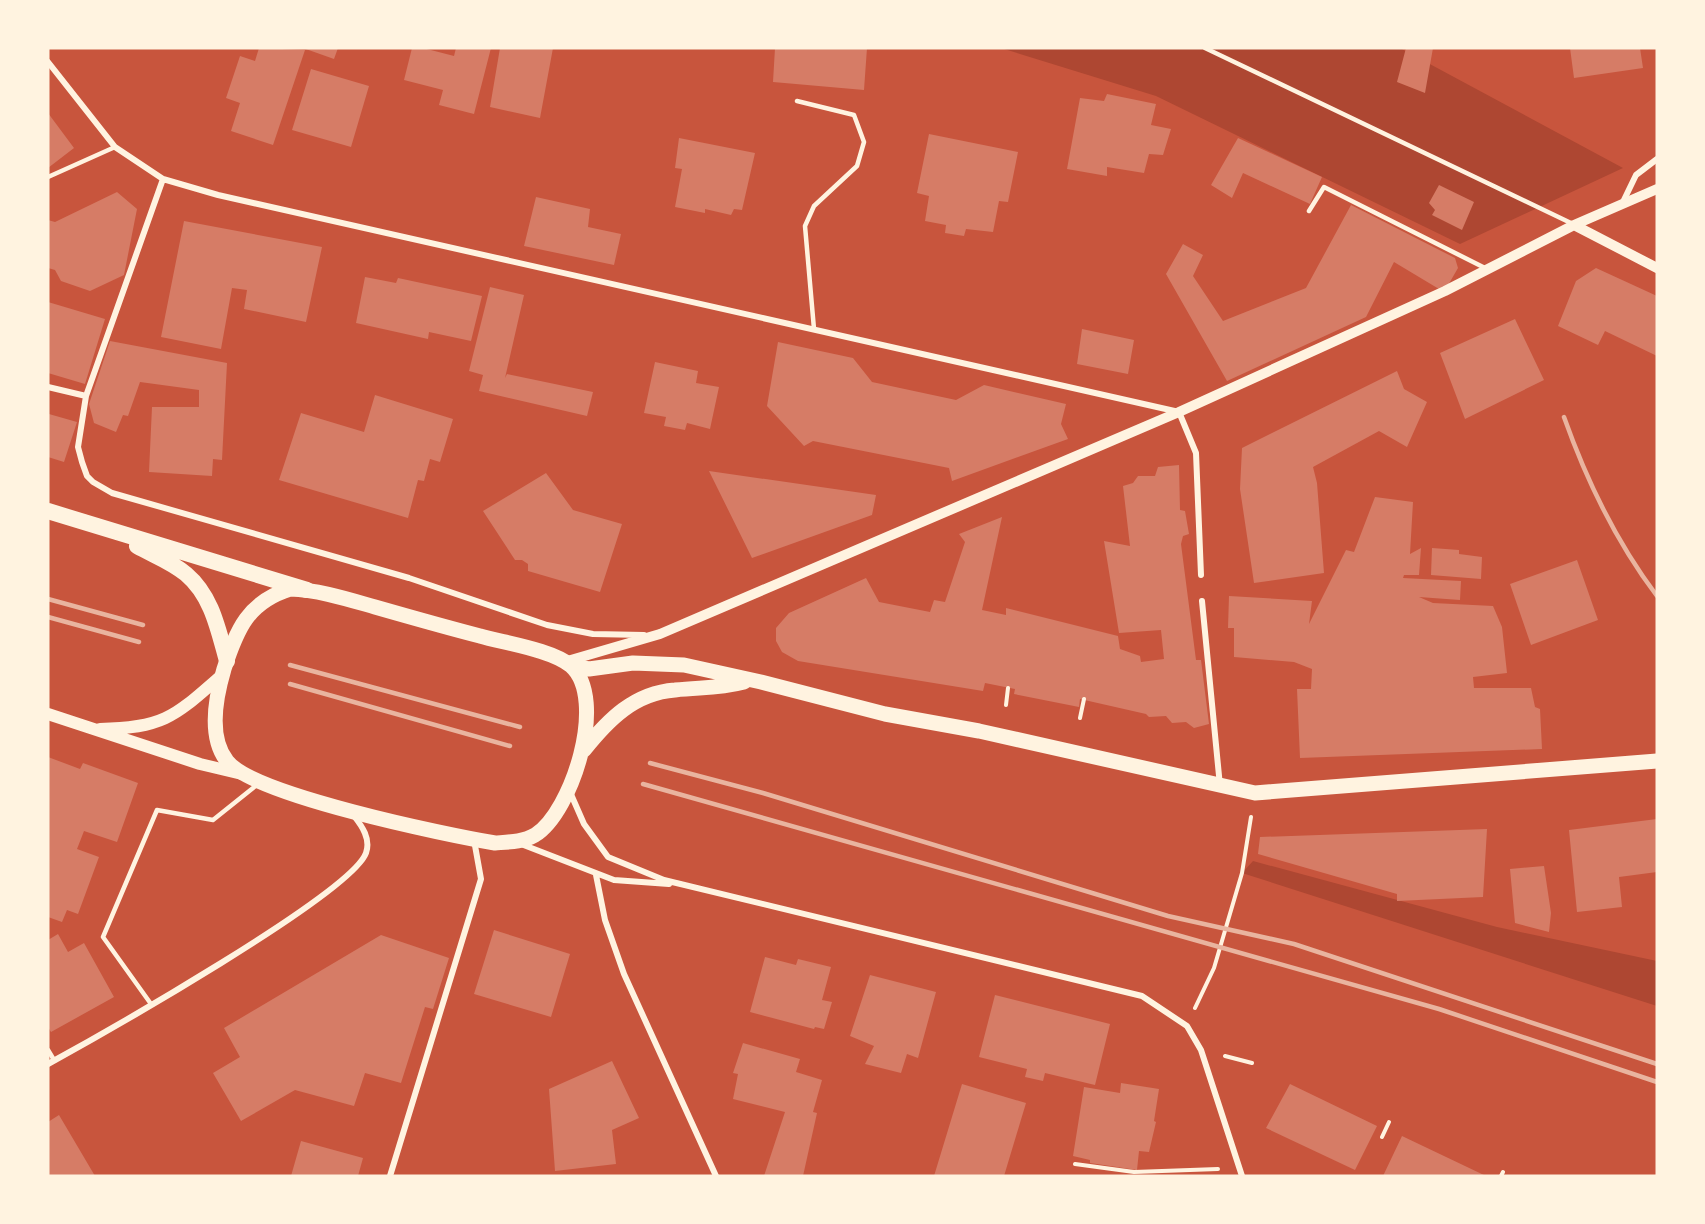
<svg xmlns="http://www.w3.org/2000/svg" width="1705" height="1224" font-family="'DM Sans',sans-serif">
  <rect width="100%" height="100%" fill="#c8553d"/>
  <path fill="#ae4732" d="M1001,48H1400L1623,168L1460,244L1156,96Z
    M1253,861L1497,927L1657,961V1006L1242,873Z"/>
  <path fill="#d67c66" d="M259,48L305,50L273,145L231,131L240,103L226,98L240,56L255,61Z
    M303,48H338L334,59Z
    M412,48H423L454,56L456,48H491L474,114L439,105L443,90L404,80Z
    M500,48H553L540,118L490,107Z
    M775,48H867L864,90L773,82Z
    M1406,48H1433L1425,93L1397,82Z
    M1570,48H1640L1643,68L1574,78Z
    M311,69L369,86L351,147L292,130Z
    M1107,94L1156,104L1151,125L1171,129L1163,155L1149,154L1144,173L1107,167V176L1067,169L1080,98L1104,101Z
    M48,113L74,148L48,168Z
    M929,134L1018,152L1008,202L999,201L993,232L966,229L964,236L945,233L946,225L925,221L929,196L917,193Z
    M679,138L755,153L742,210L734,209L731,215L705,209V213L675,207L682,169L675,168Z
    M1238,138L1322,177L1310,204L1243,173L1232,198L1211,185Z
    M1439,185L1474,202L1462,230L1432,215L1435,210L1429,203Z
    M117,192L137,209L124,275L90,291L61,281L55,270L48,268V220L55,222Z
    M536,197L590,209L588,227L621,234L614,265L524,246Z
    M1351,205L1455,258L1458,268L1447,287L1439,289L1394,262L1366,317L1227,381L1166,274L1183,244L1203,255L1193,276L1223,321L1306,288Z
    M184,221L322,247L306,322L244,309L247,290L232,288L221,349L161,337Z
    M1596,268L1657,296V356L1605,331L1598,345L1558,326L1576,281Z
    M365,277L396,283L398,278L482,296L471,341L429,332L428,339L356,323Z
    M490,287L524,295L505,378L507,374L593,392L587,416L479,391L483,375L469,371Z
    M48,302L105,319L85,384L48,373Z
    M1515,319L1544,380L1465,419L1440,353Z
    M1082,329L1134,340L1128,374L1077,364Z
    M110,341L227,363L222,460L213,459L212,476L149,472L152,407H199V390L140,382L128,416L123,415L116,432L94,423L89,404Z
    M778,342L853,358L872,382L956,400L984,385L1066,404L1061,424L1068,439L952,481L949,468L813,441L804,446L767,406Z
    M655,362L698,371L696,383L719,387L710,429L687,423L685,430L664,426L666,417L644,413Z
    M1397,371L1404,389L1427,402L1407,447L1379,431L1313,467L1317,483L1324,573L1254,583L1240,489L1242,448Z
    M375,395L453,419L440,462L430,459L424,481L418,480L408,518L279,480L301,413L364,432Z
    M49,414L77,422L64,462L48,457Z
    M1179,465L1180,510L1185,511L1189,534L1183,536L1181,544L1196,660H1201L1209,724L1194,728L1186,722L1172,723L1166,716L1149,717L1146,714L1080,699L1079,707L1014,694L1015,689L985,683L983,691L798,661L782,652L776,641V628L789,613L866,578L879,602L930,612L934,600L945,602L965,542L959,534L1002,517L982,610L1006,615V608L1118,636L1120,649L1140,656L1141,662L1164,659L1161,630L1119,633L1104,541L1130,546L1123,486L1133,483L1138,476H1155L1158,467Z
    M709,471L876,495L872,515L752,558Z
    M546,473L573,510L622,524L600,592L528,571V564L522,560H515L483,511Z
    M1375,497L1413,502L1410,554L1421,548L1419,575H1404L1403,578L1461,581L1460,600L1419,597L1433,603L1493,606L1502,627L1507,673L1473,677L1474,688H1531L1535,707L1540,709L1542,749L1300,758L1297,689H1311L1312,669L1294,662L1234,657V628H1228L1229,596L1312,601L1309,624L1346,550L1354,552Z
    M1432,548L1459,550V554L1482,557L1481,579L1431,575Z
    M1577,560L1598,620L1531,645L1510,584Z
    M48,757L80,769L83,763L138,783L117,842L84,831L77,849L99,857L78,914L67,910L62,922L48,917Z
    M1657,819V872L1619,877L1622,907L1577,912L1569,830Z
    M1487,829L1483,897L1397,901V894L1258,854L1260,837Z
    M1544,866L1551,913L1549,932L1515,923L1510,869Z
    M494,930L570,954L551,1017L474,994Z
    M58,934L68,952L84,943L114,997L51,1032L48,1027V940Z
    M381,935L449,958L433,1009L425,1007L401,1083L365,1073L354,1106L295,1090L241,1121L213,1073L240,1057L224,1028Z
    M765,957L796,965L798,959L831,967L822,1000L832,1002L824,1029L815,1027L814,1029L750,1012Z
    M870,975L936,992L918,1058L907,1054L901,1073L865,1064L874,1046L850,1036Z
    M995,995L1110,1024L1095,1085L1045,1073L1043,1081L1025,1077L1027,1069L979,1057Z
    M743,1043L800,1059L796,1072L822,1080L813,1112L817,1113L803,1176H764L785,1112L733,1099L738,1074L733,1073Z
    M612,1061L639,1118L612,1130L616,1164L555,1171L549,1089Z
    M1121,1083L1159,1089L1154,1121L1156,1122L1149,1152L1139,1151L1137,1170L1090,1163V1160L1073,1156L1084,1087L1120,1093Z
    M962,1084L1026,1103L1004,1176H934Z
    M1290,1084L1377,1126L1355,1170L1266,1128Z
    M59,1115L95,1176H48V1122Z
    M1402,1136L1486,1176H1383Z
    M301,1141L363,1158L358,1176H291Z"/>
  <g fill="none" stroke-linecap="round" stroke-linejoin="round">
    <path stroke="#fff3e0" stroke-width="4" d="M1006,705L1008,688
      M1080,718L1084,699
      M1195,1008L1214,968L1242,873L1251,817
      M1225,1056L1252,1063
      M1382,1137L1389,1122
      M1075,1164L1134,1172L1218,1169
      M1501,1176L1503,1172"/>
    <path stroke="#fff3e0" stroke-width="4.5" d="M1205,48L1573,224
      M797,101L854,115L864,142L857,166L814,206L805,226L814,329
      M48,177L115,147
      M1309,211L1324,187L1485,268
      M151,1004L103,937L157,810L213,820L258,784
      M48,1050L54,1060"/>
    <path stroke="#fff3e0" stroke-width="6" d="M48,62L115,147L163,179L218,195L1179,412L1196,453L1201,575
      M163,179L86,396L78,447L82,462L87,476L93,482L112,493L409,578L547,625L593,634L644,635
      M1622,204L1636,175L1657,159
      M48,387L86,396
      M1202,601L1220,786
      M570,792L584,824L608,857L664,880L1142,996L1187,1026L1201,1050L1242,1176
      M521,844L614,880L669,884
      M596,875L605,920L624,974L716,1176
      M48,1064C99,1036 351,894 366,853C371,839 362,826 354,816
      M390,1176L481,879L474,840"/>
    <path stroke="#fff3e0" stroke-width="10" d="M1574,225L1657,268
      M564,662L660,634L1179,412L1445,291L1574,225L1657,189"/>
    <path stroke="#fff3e0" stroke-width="12" d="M48,714L200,764L242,774
      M100,729C165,728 175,716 222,675"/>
    <path stroke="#fff3e0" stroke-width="15" d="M290,589C319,590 347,599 375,607C410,617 445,627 480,636C504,643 553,650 571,666C608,699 572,812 535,835C523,842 508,842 495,843C447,835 253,795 227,761C208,737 216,696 224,669C237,629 248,602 290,589Z
      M571,666L589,669L633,663L684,665L761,682L885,714L979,731L1255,793L1657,761
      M584,750C608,720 634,693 675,690C702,687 717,689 744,682"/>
    <path stroke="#fff3e0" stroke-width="16" d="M48,511L307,590
      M137,546C153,555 172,562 186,574C212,596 218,629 227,661"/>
    <path stroke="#e9b49f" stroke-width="4.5" d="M1564,417C1586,479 1617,543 1657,596
      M48,599L143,625
      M48,617L139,642
      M290,665L520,727
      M290,684L510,746
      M650,763L763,793L1168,916L1294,944L1657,1064
      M643,784L1439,1009L1657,1082"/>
  </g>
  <rect width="1705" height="1224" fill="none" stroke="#fff3e0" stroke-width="99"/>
</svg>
